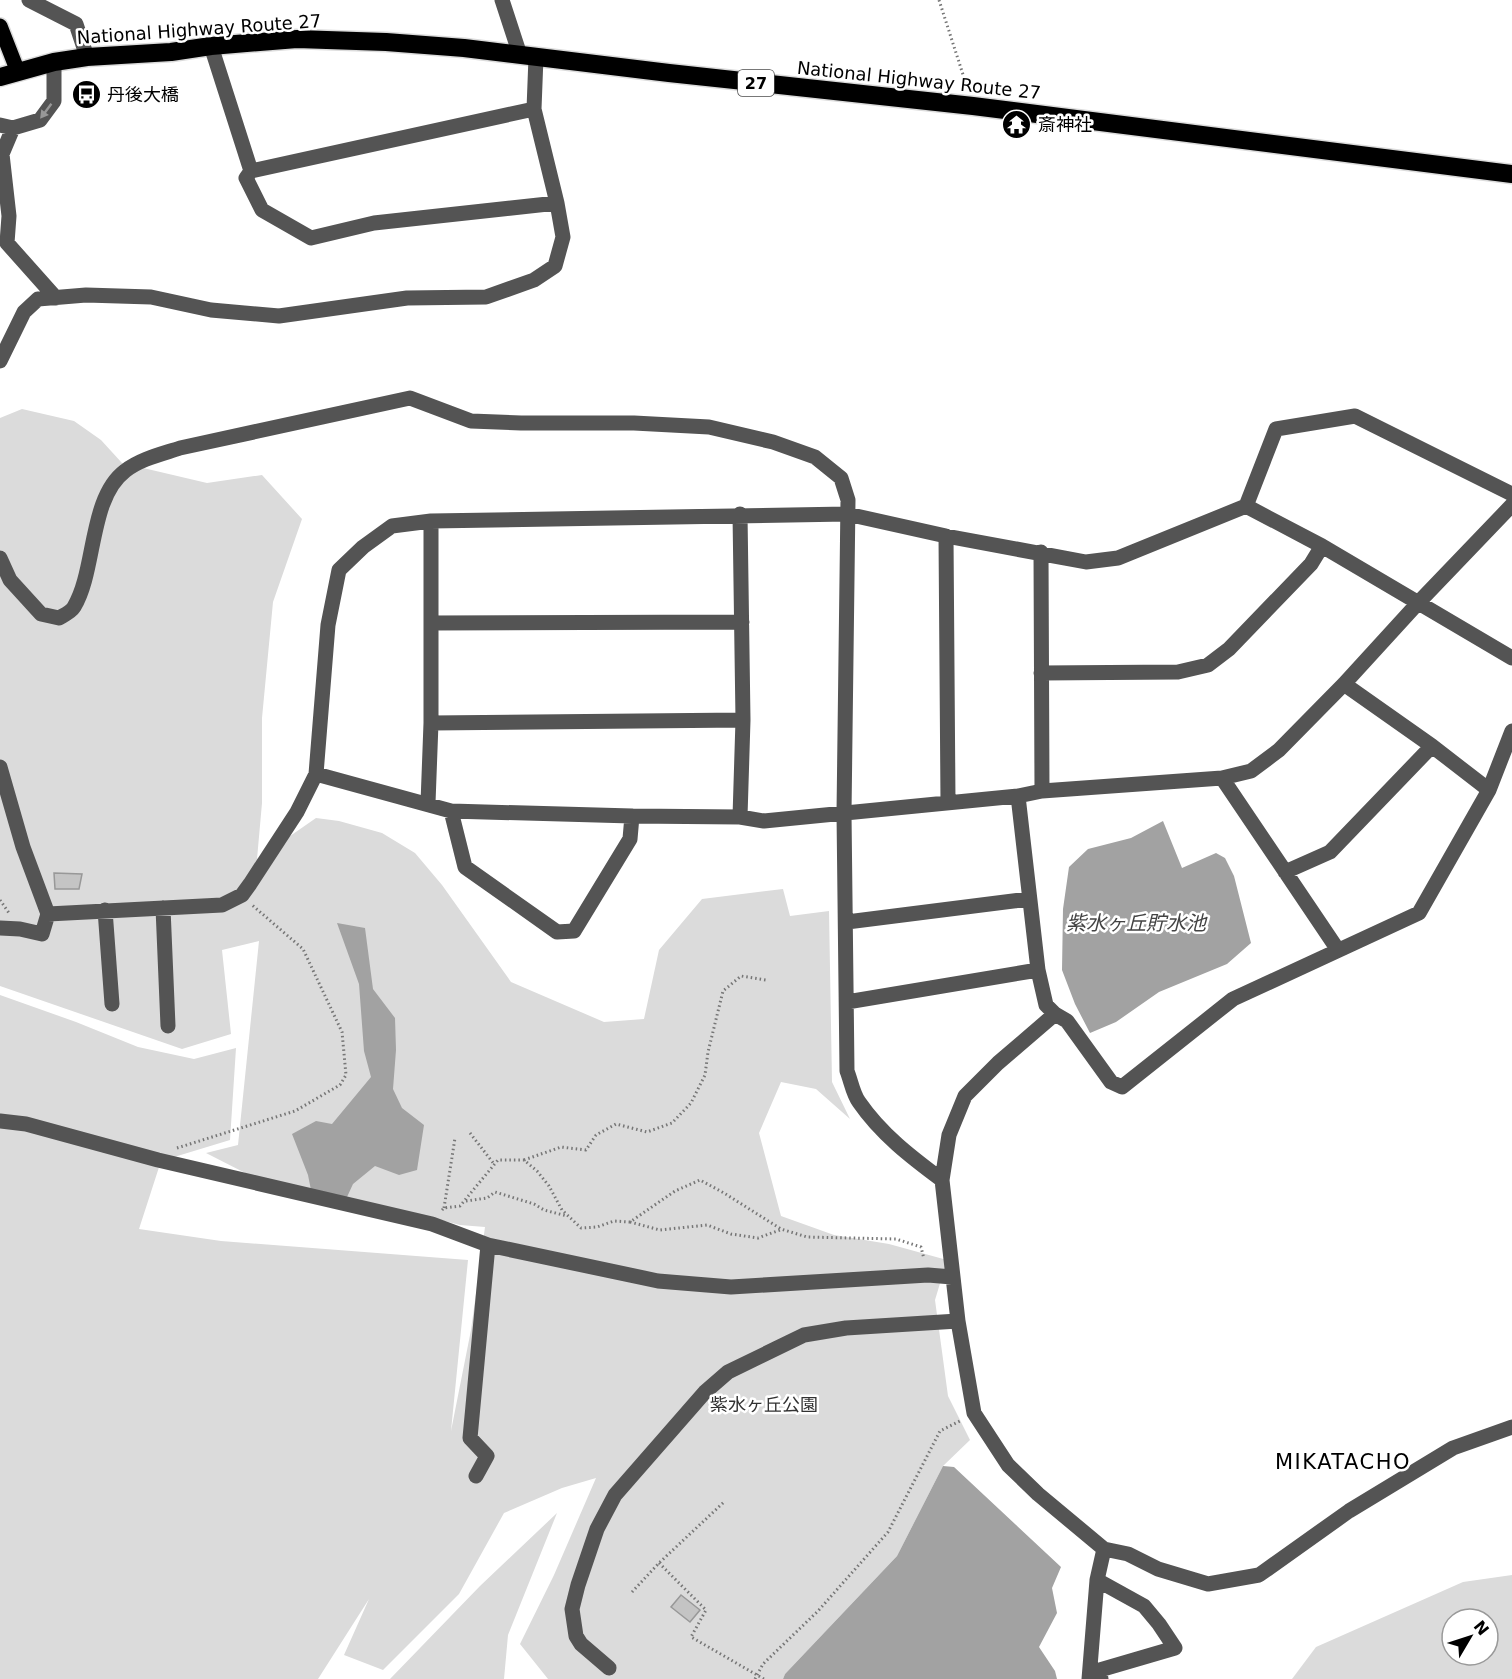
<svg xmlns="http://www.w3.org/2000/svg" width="1512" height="1679" font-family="'DejaVu Sans','Noto Sans JP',sans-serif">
  <rect width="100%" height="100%" fill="#fff"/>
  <path fill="#dbdbdb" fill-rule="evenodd" d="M22,409L74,421L101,440L122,463L207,483L262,475L302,519L273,602L262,718V803L257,859L316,818L339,821L382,833L415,853L442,885L511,982L604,1022L644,1019L659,950L702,899L783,889L790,916L829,911L832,1082L850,1119L816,1089L781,1082L759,1133L781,1216L834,1235L889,1244L947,1260L935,1300L948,1396L970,1440L943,1466L897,1556L785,1674L783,1679H548L520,1644L554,1575L596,1478L562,1488L504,1513L459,1594L383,1670L344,1655L369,1599L318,1679H0V995L76,1022L138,1047L194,1059L236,1048L230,1140L161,1161L139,1229L221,1241L468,1260L451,1431L471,1330L485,1227L460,1225L433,1218L292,1197L206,1153L238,1145L259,941L222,950L231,1034L182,1049L0,986V418Z
    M557,1513L508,1635L504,1679H390L480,1586Z
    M1512,1575V1679H1292L1316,1647L1463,1582ZM1452,1619H1488V1655H1452Z"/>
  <path fill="#a2a2a2" d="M1163,821L1182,868L1216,853L1225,858L1234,876L1251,943L1227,964L1159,992L1116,1022L1090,1033L1075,1004L1062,970L1063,909L1069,867L1088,849L1131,838Z
    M337,923L365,928L373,989L395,1018L396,1050L393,1089L402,1108L424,1125L417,1170L399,1175L375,1166L353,1184L347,1197L311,1190L308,1175L292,1134L316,1121L332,1124L371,1077L364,1051L359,984Z
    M943,1466L954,1467L1061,1567L1052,1588L1057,1613L1039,1647L1055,1671L1057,1679H783L785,1674L897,1556Z"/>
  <path fill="#c4c4c4" stroke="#989898" stroke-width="1.5" d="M54,873L82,874L79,889H55Z
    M681,1595L700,1610L690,1622L671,1607Z"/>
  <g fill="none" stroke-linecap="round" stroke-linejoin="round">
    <defs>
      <path id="major" d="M0,26L18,72"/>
      <path id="highway" d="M0,77L54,62L87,57L171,52L211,46L297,39L386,42L464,48L669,73L973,106L1512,174"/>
    </defs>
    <use href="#major" stroke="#dbdbdb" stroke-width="18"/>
    <use href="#highway" stroke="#dbdbdb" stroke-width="21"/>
    <path stroke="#767676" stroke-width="3" stroke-dasharray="1.5 3" stroke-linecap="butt" d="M939,0L967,87
      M0,900L9,913
      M470,1133L494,1164
      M177,1148L295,1111L340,1085L346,1075L342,1032L303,949L252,905
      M524,1160L561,1147L586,1150L596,1135L616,1124L647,1132L672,1123L691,1103L705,1075L708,1052L723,991L741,976L766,980
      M466,1201L487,1198L495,1192L534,1204L544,1210L567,1216
      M444,1208L455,1138
      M442,1210L444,1208L460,1206L498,1160H524L537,1171L549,1186L562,1210L581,1228L597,1227L614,1221L630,1222L675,1191L700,1180L724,1193L781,1229L807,1237L896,1239L921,1247L924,1259
      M630,1222L660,1230L707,1225L731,1234L758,1238L780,1230
      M659,1563L706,1610L691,1637L764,1679
      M632,1592L659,1563L724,1502
      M755,1679L763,1664L818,1611L888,1532L940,1431L960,1421"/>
    <path stroke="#545454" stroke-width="15" d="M29,0L76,24L87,57
      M502,0L520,55
      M211,46L251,171L246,178L262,210L311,238L374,223L557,203
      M0,125L13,128L40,120L54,101V62
      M13,128L2,154L9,216L7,243L56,298
      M251,171L534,109
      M0,361L24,312L38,299L86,295L151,297L211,310L279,316L407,298L486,297L534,280L555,266L563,237L557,203L534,109L536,57
      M1246,506L1322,546L1512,658
      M946,536L948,802
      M1041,552L1042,791
      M0,558L10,580L41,614L59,618C64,615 71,612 74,607C96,571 89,498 125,471C140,459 162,454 180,448L410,398L471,421L521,423H634L709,427L773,442L815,457L841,478L848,500L844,813L847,1071C851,1081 853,1094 859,1102C881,1134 911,1157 942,1180
      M431,623L742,622
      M1041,673L1178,672L1208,665L1229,649L1311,564L1322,546
      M1344,684L1432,746L1489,790
      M431,723L743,720
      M0,767L23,847L48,914L42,934L20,929L0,928
      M316,774L451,811L632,816L740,817L764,821L1018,796L1042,791L1222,778L1251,771L1279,750L1344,684L1418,603L1512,505
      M1222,778L1338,950
      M1018,796L1038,970L1046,1005L1055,1014L1067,1021L1111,1082L1122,1087L1233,999L1419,913L1489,790L1512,731
      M428,803L431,723V521
      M451,811L465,867L557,932L574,931L630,839L632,816
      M740,817L743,720L740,514
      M1285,872L1330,852L1432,746
      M163,908L168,1026
      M105,910L112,1004
      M48,914L222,905L242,895L250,884L297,812L316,774L328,625L339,570L363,547L392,526L431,521L847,514L946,536L1086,562L1118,558L1246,506L1276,429L1355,416L1512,494
      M847,922L1029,899
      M847,1002L1038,970
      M1055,1014L998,1063L965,1096L949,1135L942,1180L958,1321L974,1413L1008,1465L1038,1494L1104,1549L1128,1554L1158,1569L1208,1584L1259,1575L1349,1511L1453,1448L1512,1427
      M0,1121L26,1124L158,1160L432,1224L488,1245L658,1281L731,1287L928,1275L952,1277
      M476,1476L487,1456L470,1438L488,1245
      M609,1668L581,1644L576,1636L572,1609L578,1585L597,1529L615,1495L705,1392L728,1372L804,1335L846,1328L958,1321
      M1089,1679L1097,1580
      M1101,1679L1093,1672L1175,1648L1159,1624L1144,1606L1097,1580L1104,1549"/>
    <use href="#major" stroke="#000" stroke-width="15"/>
    <use href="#highway" stroke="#000" stroke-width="18"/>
  </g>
  <defs><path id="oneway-solid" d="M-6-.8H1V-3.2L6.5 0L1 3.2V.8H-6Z" transform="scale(1.5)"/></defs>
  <use fill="#989898" href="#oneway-solid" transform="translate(46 111) rotate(127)"/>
  <defs>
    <symbol id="bus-disc" viewBox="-11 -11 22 22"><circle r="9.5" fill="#000" stroke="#fff"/><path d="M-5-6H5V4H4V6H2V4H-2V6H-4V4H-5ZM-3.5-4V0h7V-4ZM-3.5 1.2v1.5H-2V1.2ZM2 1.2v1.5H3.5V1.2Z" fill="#fff"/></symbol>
    <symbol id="temple-disc" viewBox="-11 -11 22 22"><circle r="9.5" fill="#000" stroke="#fff"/><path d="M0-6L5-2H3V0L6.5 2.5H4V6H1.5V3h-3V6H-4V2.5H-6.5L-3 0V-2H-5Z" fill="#fff"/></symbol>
  </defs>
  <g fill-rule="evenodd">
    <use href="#bus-disc" x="70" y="78" width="33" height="33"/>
    <use href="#temple-disc" x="1000" y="108" width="33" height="33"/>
  </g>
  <g text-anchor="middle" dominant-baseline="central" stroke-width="5" stroke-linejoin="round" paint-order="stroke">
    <rect fill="#fff" stroke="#4c4c4c" stroke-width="1.5" x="738" y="70" width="36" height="26" rx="4.5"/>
    <g font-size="16" font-weight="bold" fill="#000">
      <text x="756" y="83">27</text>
    </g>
    <g font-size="18" fill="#000" stroke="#fff">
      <text transform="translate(199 29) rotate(-4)">National Highway Route 27</text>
      <text transform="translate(919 80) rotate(6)">National Highway Route 27</text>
    </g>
    <g font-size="18" fill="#000" stroke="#fff" text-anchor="start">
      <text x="107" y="94">丹後大橋</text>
      <text x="1038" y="124">斎神社</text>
    </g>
    <g font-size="18" fill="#323232" stroke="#fff">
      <text x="764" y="1404">紫水ヶ丘公園</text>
    </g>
    <g font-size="20" font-style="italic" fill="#434343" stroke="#fff">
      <text x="1136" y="923">紫水ヶ丘貯水池</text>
    </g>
    <g font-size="21" letter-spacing="1.5" fill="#000" stroke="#fff">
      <text x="1343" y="1462">MIKATACHO</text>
    </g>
  </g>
  <g transform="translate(1470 1637) rotate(51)"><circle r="28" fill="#ffffff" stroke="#999999" stroke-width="1.5"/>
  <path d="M0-4.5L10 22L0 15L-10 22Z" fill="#000000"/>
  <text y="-9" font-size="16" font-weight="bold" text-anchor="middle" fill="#000000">N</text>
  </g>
</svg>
